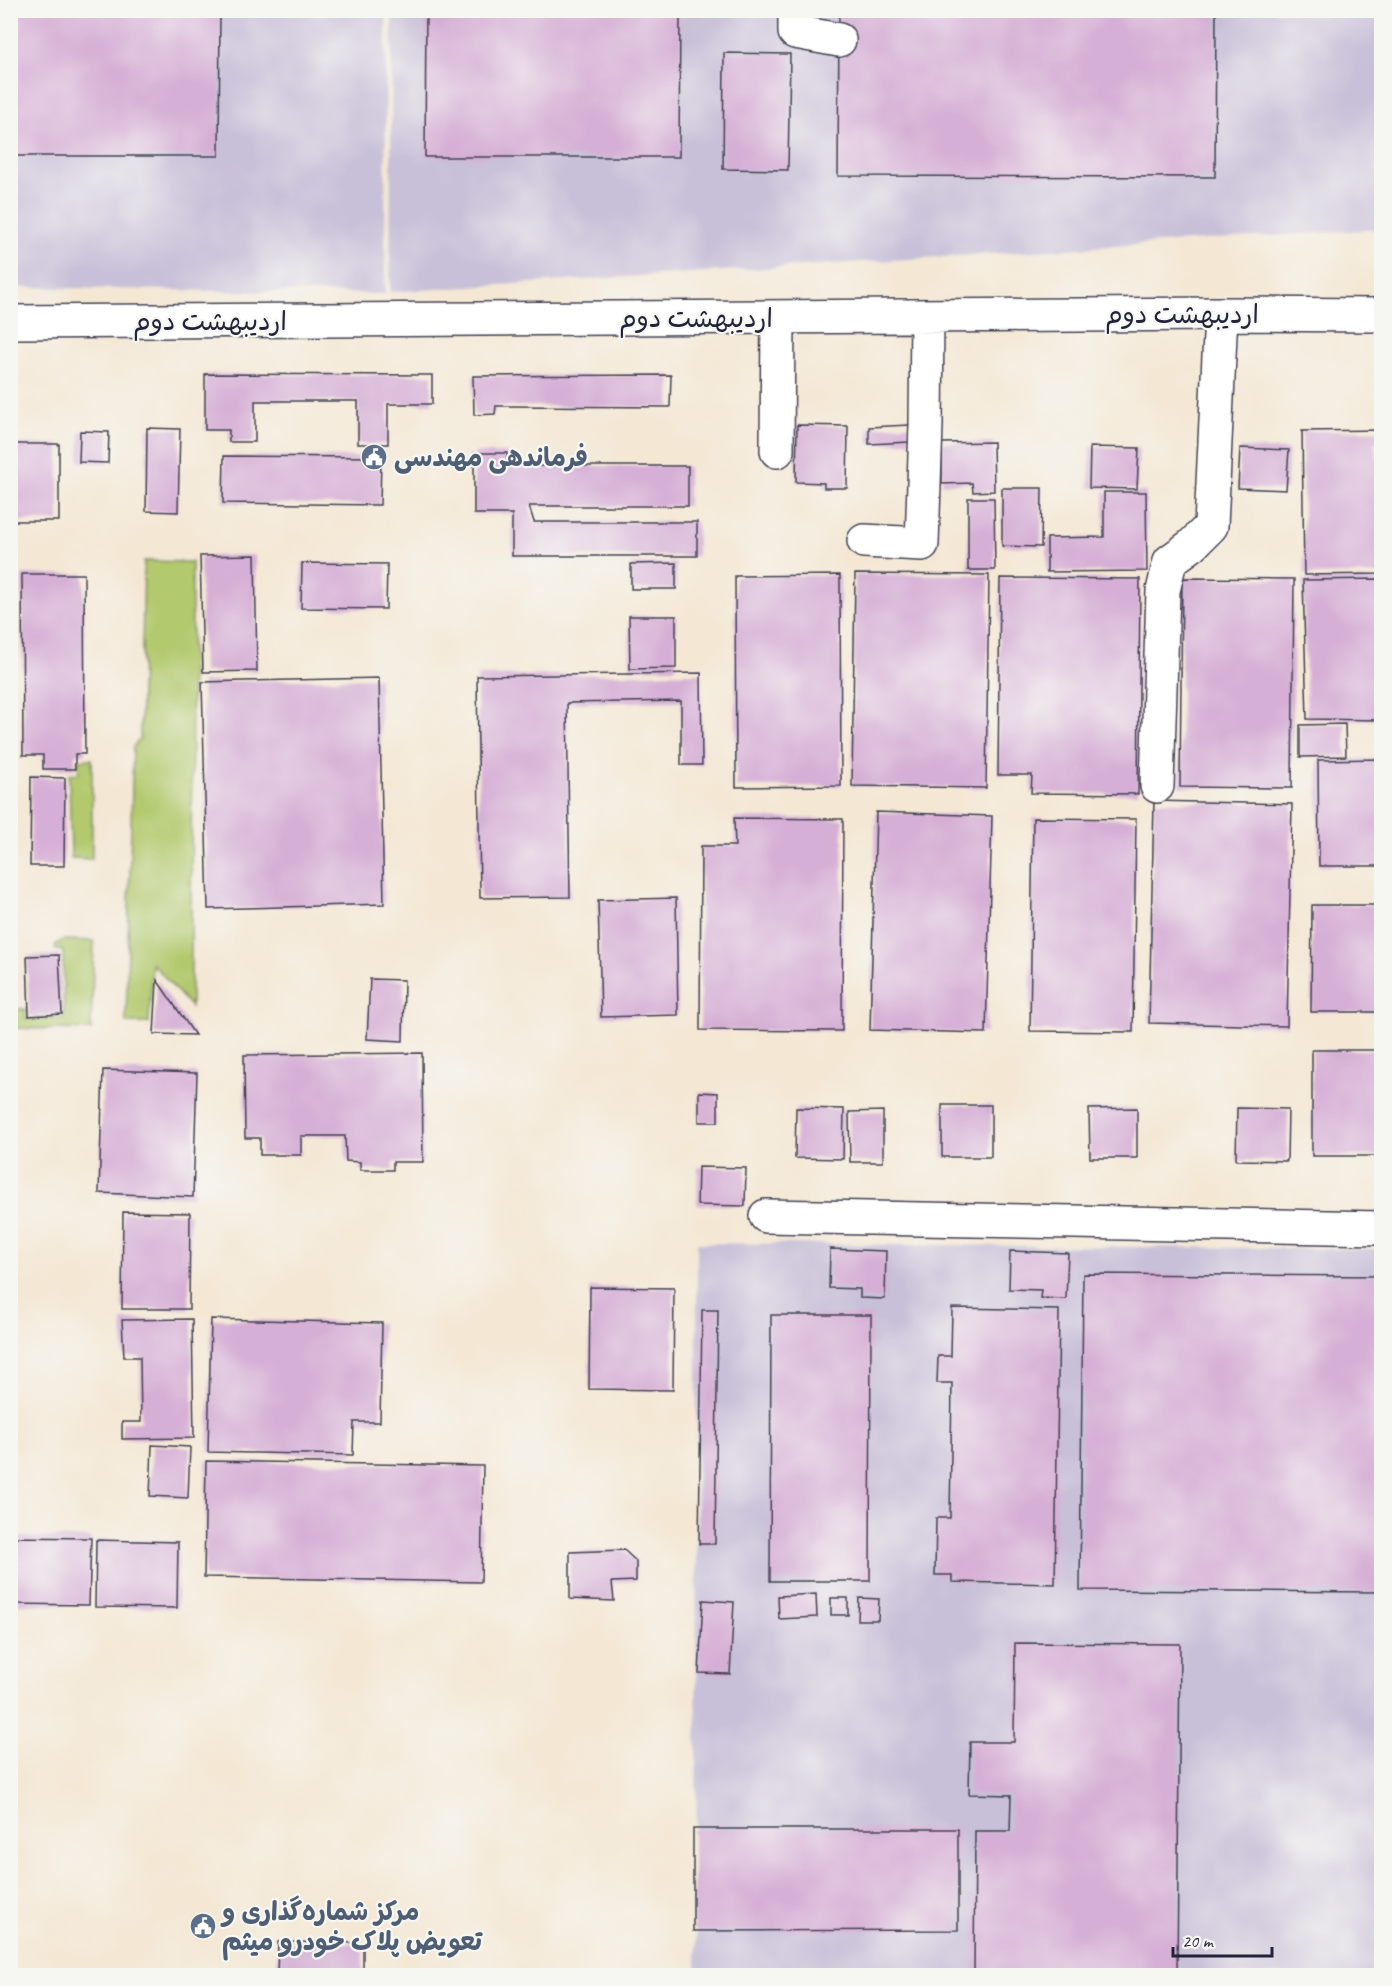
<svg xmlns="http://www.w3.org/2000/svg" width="1392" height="1986" font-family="Caveat,'Playpen Sans Arabic',sans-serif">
  <rect width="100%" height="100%" fill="#f6f6f2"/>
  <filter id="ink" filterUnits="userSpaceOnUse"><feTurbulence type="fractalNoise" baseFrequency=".0167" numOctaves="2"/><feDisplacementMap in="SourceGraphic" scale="12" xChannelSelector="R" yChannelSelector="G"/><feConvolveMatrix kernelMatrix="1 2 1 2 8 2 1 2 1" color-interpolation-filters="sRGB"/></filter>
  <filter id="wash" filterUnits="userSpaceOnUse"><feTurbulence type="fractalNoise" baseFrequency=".008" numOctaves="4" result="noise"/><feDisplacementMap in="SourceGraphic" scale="24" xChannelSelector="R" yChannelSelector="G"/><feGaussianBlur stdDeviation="1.35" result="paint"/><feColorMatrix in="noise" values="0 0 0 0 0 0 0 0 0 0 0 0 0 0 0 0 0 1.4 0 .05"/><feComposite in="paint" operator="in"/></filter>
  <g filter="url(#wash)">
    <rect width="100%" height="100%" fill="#f4e8d5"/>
    <path fill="#c8bfd8" d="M11,11H386L385,294L11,287Z
      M392,11H1381V229L390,292Z
      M697,1243L1381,1249V1975L696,1976Z"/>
    <path fill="#b2c96d" stroke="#6a7654" stroke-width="1.5" d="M144,561L192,562L191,1007L152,963L149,1023H126L133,747L140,739Z
      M92,759V859L71,858L69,774L79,773L78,760Z
      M64,940L94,941L91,1030L11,1028V1009H26V1019L64,1018L63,951L55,949L56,944Z"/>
    <g id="blocks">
      <path fill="#d6afd6" d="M10,10H220L219,156H10Z
        M426,10H680L679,157H425Z
        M822,10H1216L1215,177L838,176L839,15H822Z
        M724,53L790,54L788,170L723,169Z
        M205,374L432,375V404H388V444H358V401H255V442H229V430H205Z
        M671,375L670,407L496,406L495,414L474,415L473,376Z
        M797,425L848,426L847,488H824V483L796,482Z
        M909,425L910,442L869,444V427Z
        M147,428L180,429L178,512L146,511Z
        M1382,430V443H1374L1379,462H1382V574L1304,575L1302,431Z
        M80,431L109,432L108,463L79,462Z
        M993,442L994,491L973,492L972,483L942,484V443Z
        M10,444H59V521H10Z
        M1090,447L1139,448L1137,489L1089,488Z
        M1240,448L1289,450L1286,490L1238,488Z
        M474,453H507V466H688V506H529L534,522H697V556H512V514H474Z
        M224,456L381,457L380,505L223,503Z
        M1002,488H1042L1041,547L1002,546Z
        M1104,492H1146L1147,571L1047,572V538L1104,537Z
        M968,498H994L995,570H968Z
        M255,555L257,671L203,672L200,556Z
        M302,563L387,564L386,609L301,608Z
        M676,563V589H631V564Z
        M22,574H84L85,754H75V769H43V755H23Z
        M855,574L989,575L986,788L852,786Z
        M840,575L841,786L736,787L735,576Z
        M1000,578L1140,579L1138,794L1031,793L1032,775H998Z
        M1182,578L1294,579L1292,788L1180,787Z
        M1382,579V720L1307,719L1303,580Z
        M629,616H676V668L630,669Z
        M701,673L702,765H681V701L567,703L570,897L480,898L477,676Z
        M379,678L384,904L208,909L202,682Z
        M1345,724L1346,756L1300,757V725Z
        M1382,759V866H1319L1318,760Z
        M31,777L65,778L64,866H30Z
        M1154,801L1292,804L1287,1026L1149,1023Z
        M876,812L992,816L986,1033L870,1030Z
        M734,818L843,819L842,1031L700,1030L701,846H735Z
        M1033,818L1136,819L1133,1032L1030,1031Z
        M676,898L678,1015L601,1017L598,900Z
        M1312,905H1382V1012H1311Z
        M59,955L62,1014L29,1016L27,956Z
        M370,979L404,980L403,1041L367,1039Z
        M157,980L195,1035L154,1034Z
        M1312,1050H1382V1156H1312Z
        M422,1053L423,1162H393V1170H360V1162L346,1161L345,1136H301V1155H260V1138H245L244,1055Z
        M103,1070L197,1073L193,1197L99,1193Z
        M699,1092L718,1093V1122H699Z
        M942,1105H991V1157H942Z
        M796,1108L844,1109L843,1159L795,1158Z
        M1137,1108V1158H1090L1089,1109Z
        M1237,1108L1288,1109L1287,1161L1236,1160Z
        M883,1111V1162H850L849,1112Z
        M698,1167L746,1168L745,1206L697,1205Z
        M123,1212L190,1213L189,1309H122Z
        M830,1249L886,1251L885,1299L860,1298V1289L829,1288Z
        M1010,1251L1068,1253L1066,1299L1040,1298L1041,1290L1009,1289Z
        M1083,1274L1382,1276V1592L1080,1590Z
        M590,1287L674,1288L673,1390L589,1389Z
        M952,1308L1059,1310L1055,1584L952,1582V1575H935L936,1518H950L952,1383H937L938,1356H951Z
        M702,1310H718L715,1544H699Z
        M771,1315H871L870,1581H770Z
        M192,1319L194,1438L122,1439V1422H141L140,1357H124L122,1320Z
        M211,1319L382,1323L380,1422H354L353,1455L208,1452Z
        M152,1445L190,1447L188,1498L150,1496Z
        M206,1461L483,1466L481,1582L204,1577Z
        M10,1537L91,1538L89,1605L10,1604Z
        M96,1540L178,1542L177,1608L95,1607Z
        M624,1550L636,1561V1581L612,1582L614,1601L570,1599V1552Z
        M816,1594L817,1617L779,1619L778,1596Z
        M831,1598H848V1615H831Z
        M859,1598L879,1599L878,1620H858Z
        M703,1600L734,1602L730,1674L699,1673Z
        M1015,1643L1180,1644L1177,1976H974L975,1831H1010L1011,1795L969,1794L970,1742H1014Z
        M693,1829H958V1930L693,1931Z
        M278,1942L363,1943V1976H277Z"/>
    </g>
  </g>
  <g filter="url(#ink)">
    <use href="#blocks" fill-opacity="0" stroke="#424052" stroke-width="1.5"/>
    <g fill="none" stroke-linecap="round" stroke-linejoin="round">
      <defs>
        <path id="minor" d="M795,10V32L839,40
          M10,322L1221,314L1382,315
          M777,451L778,317
          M864,541L922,544L926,425L927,316
          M1157,786L1163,591L1170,561L1192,545L1211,526L1221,314
          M766,1216L1382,1228"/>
      </defs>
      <use href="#minor" stroke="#424052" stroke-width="36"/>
      <use href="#minor" stroke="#fff" stroke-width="33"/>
    </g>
  </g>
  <defs>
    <symbol id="civic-disc" viewBox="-11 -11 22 22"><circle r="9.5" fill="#5c6f8a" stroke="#f6f6f2"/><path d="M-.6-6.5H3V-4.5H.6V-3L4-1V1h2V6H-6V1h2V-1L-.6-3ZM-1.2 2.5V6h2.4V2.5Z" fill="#fff"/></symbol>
  </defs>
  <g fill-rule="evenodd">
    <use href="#civic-disc" x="359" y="442" width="30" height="30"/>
    <use href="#civic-disc" x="188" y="1911" width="30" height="30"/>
  </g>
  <g text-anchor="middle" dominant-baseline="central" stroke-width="4.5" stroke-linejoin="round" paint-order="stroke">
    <g font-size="26" fill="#22223b" stroke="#f6f6f2">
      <text x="1182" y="314">اردیبهشت دوم</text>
      <text x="696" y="318">اردیبهشت دوم</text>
      <text x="210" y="321">اردیبهشت دوم</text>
    </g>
    <g font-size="26" font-weight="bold" fill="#4e5e75" stroke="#f6f6f2" text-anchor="start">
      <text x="394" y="457">فرماندهی مهندسی</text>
      <text x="222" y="1911">مرکز شماره‌گذاری و<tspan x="222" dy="30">تعویض پلاک خودرو میثم</tspan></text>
    </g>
  </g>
  <rect width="1392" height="1986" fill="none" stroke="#f6f6f2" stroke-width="36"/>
  <path d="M1173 1947v9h99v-9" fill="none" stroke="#22223b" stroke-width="3"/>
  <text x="1182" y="1947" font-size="18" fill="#22223b" stroke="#f6f6f2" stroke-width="4.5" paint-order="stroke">20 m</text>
</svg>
